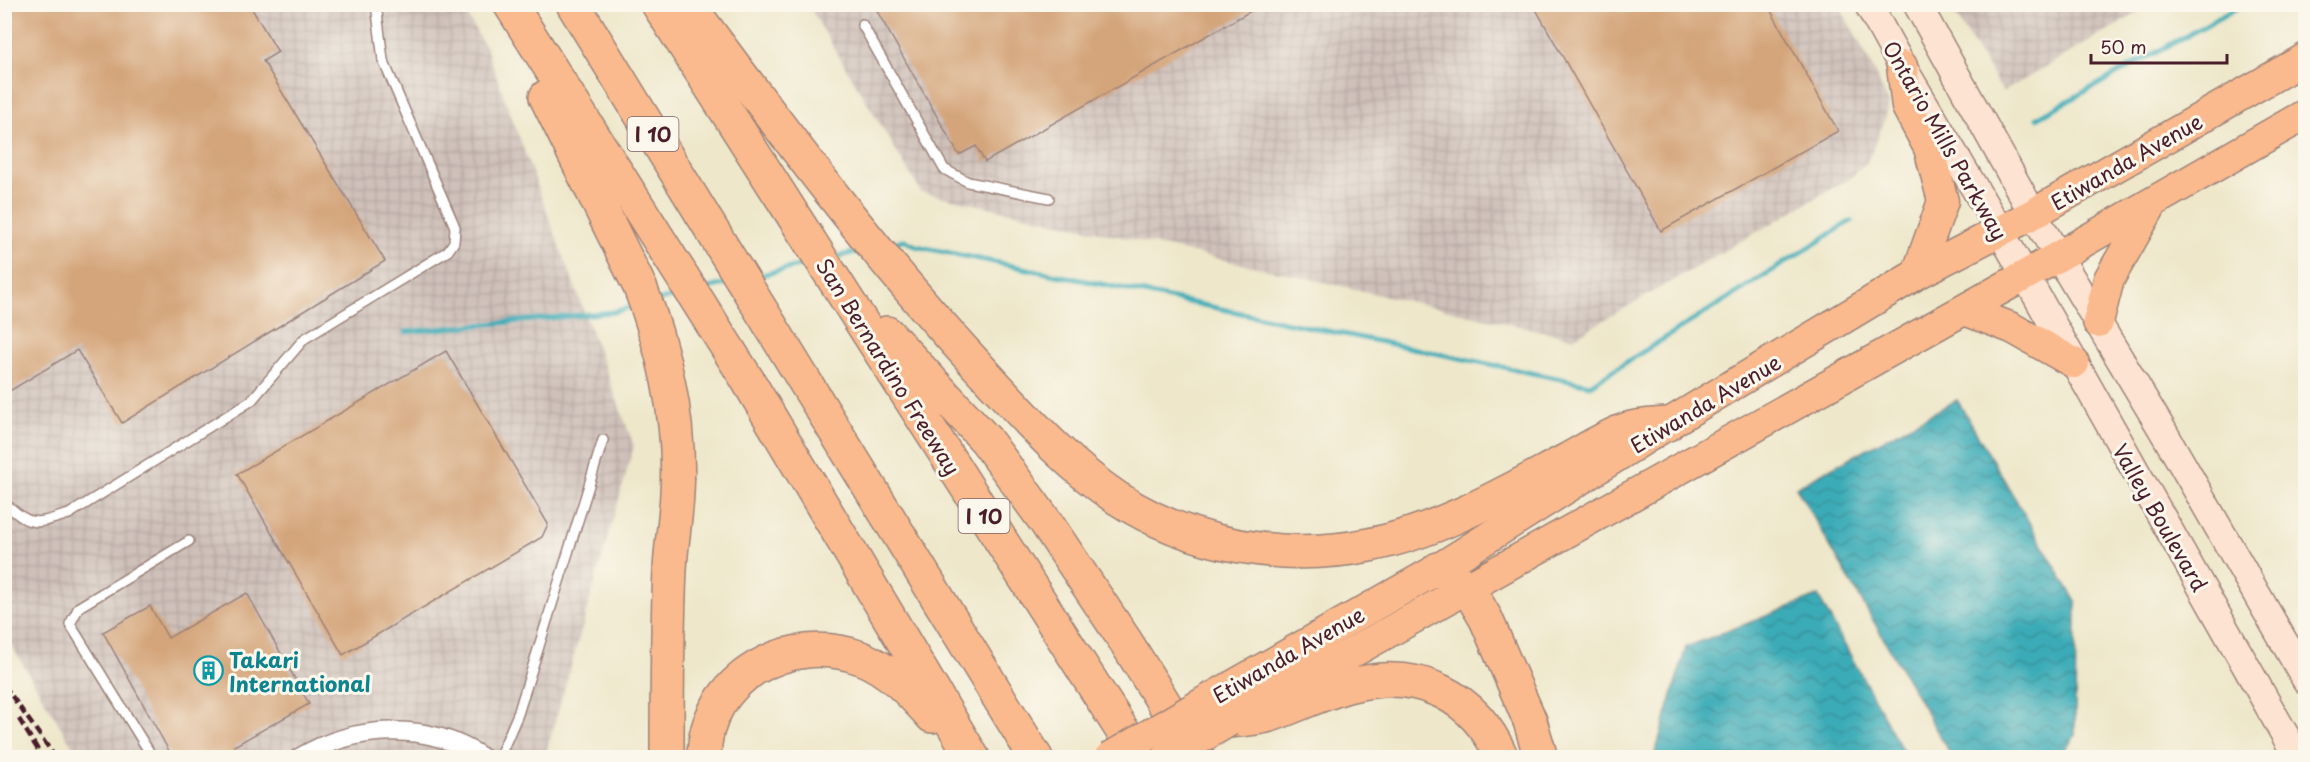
<svg xmlns="http://www.w3.org/2000/svg" width="2310" height="762" font-family="'Playpen Sans',sans-serif">
  <defs>
    <pattern id="industrial-grid" width="8" height="8" patternUnits="userSpaceOnUse" patternTransform="scale(1.5)"><rect width="8" height="8" fill="#cfc1ba"/><path d="M0 4h8M4 0v8" fill="none" stroke="#b3a5a0"/></pattern>
    <pattern id="water-waves" width="16" height="10" patternUnits="userSpaceOnUse" patternTransform="scale(1.5)"><rect width="16" height="10" fill="#3bacb7"/><path d="M0 5q4-4 8 0t8 0" fill="none" stroke="#348b95"/></pattern>
  </defs>
  <rect width="100%" height="100%" fill="#fbf7ec"/>
  <filter id="ink" filterUnits="userSpaceOnUse"><feTurbulence type="fractalNoise" baseFrequency=".0167" numOctaves="2"/><feDisplacementMap in="SourceGraphic" scale="12" xChannelSelector="R" yChannelSelector="G"/><feConvolveMatrix kernelMatrix="1 2 1 2 8 2 1 2 1" color-interpolation-filters="sRGB"/></filter>
  <filter id="wash" filterUnits="userSpaceOnUse"><feTurbulence type="fractalNoise" baseFrequency=".008" numOctaves="4" result="noise"/><feDisplacementMap in="SourceGraphic" scale="24" xChannelSelector="R" yChannelSelector="G"/><feGaussianBlur stdDeviation="1.35" result="paint"/><feColorMatrix in="noise" values="0 0 0 0 0 0 0 0 0 0 0 0 0 0 0 0 0 1.4 0 .05"/><feComposite in="paint" operator="in"/></filter>
  <g filter="url(#wash)">
    <rect width="100%" height="100%" fill="#eee7ca"/>
    <path fill="url(#industrial-grid)" d="M5,5H461L486,48L634,446L545,757H79L5,635Z
      M808,5H1839L1870,62L1889,104L1884,123L1867,162L1852,177L1573,338L921,192Z
      M1949,5H2151L2003,92Z"/>
    <path fill="url(#water-waves)" stroke="#426671" stroke-width="1.5" d="M1957,400L2076,602L2075,736L2059,757H1952L1796,487Z
      M1818,596L1906,757H1654L1686,647Z"/>
    <g fill="none" stroke-linecap="round" stroke-linejoin="round">
      <path stroke="#3bacb7" stroke-width="5" d="M2037,118L2244,4
        M887,244L904,240L916,246L1590,385L1851,221
        M832,258L864,250
        M753,277L811,263
        M704,289L733,282
        M657,301L680,295
        M406,332L613,312L636,306"/>
    </g>
    <g id="blocks">
      <path fill="#d4a57a" d="M4,4H249L278,52L263,61L385,261L122,423L77,350L8,392L4,386Z
        M873,4H1263L985,162L976,146L959,155Z
        M1533,4H1767L1838,131L1661,231Z
        M446,351L548,524L542,537L343,655L237,474Z
        M247,593L309,704L234,746L238,753L229,758H173L103,632L150,606L168,638Z"/>
    </g>
  </g>
  <g filter="url(#ink)">
    <use href="#blocks" fill-opacity="0" stroke="#9c837a" stroke-width="1.5"/>
    <g fill="none" stroke-linecap="round" stroke-linejoin="round">
      <defs>
        <path id="service" d="M862,24L944,169L968,182L1049,198
          M4,502C31,528 35,524 69,514L251,401L304,339L448,251L454,242L455,227L383,60L376,4
          M153,758L70,624L79,607L189,541
          M499,758L518,714L603,440"/>
        <path id="minor" d="M299,758C355,724 428,721 483,758"/>
        <path id="secondary" d="M1868,4L1902,66L2000,231L2298,758
          M1917,4L2033,214L2163,431L2306,680"/>
        <path id="primary" d="M1902,66L1907,107L1929,148L1943,201L1917,274
          M1965,310L2012,328L2074,363
          M2098,322L2109,279L2152,204
          M1213,697L1438,569L1668,424L1917,274L2033,214L2306,58
          M1237,717L2024,276L2306,114"/>
        <path id="motorway" d="M510,4L747,379L973,758
          M573,4L1036,758
          M658,4C820,255 978,507 1140,758
          M688,4C782,131 877,258 985,374C1026,418 1067,465 1117,498C1191,546 1284,562 1369,545C1441,531 1506,492 1569,459C1587,449 1606,437 1625,430C1638,425 1655,425 1668,424
          M546,97L640,287C665,352 681,423 677,493C676,519 671,544 670,570C667,633 667,695 667,758
          M887,333L986,440L1045,521L1126,642L1198,758
          M1438,569L1467,587L1486,619L1530,721L1541,758
          M1229,721C1242,720 1257,719 1270,715C1297,706 1323,692 1352,685C1418,668 1475,695 1502,758
          M704,758C704,678 790,631 861,658C891,670 911,693 932,716"/>
      </defs>
      <use href="#service" stroke="#9c837a" stroke-width="12"/>
      <use href="#minor" stroke="#9c837a" stroke-width="21"/>
      <use href="#secondary" stroke="#9c837a" stroke-width="30"/>
      <use href="#primary" stroke="#9c837a" stroke-width="33"/>
      <use href="#motorway" stroke="#9c837a" stroke-width="36"/>
      <use href="#service" stroke="#fff" stroke-width="9"/>
      <use href="#minor" stroke="#fff" stroke-width="18"/>
      <use href="#secondary" stroke="#fde3d1" stroke-width="27"/>
      <use href="#primary" stroke="#fbba8d" stroke-width="30"/>
      <use href="#motorway" stroke="#fbba8d" stroke-width="33"/>
      <path stroke="#4a1f2b" stroke-width="4.5" stroke-dasharray="9 4.5" stroke-linecap="butt" d="M4,685L56,758
        M19,719L43,758"/>
      <defs>
        <path id="primary-bridge" d="M1109,758L1213,697
          M1167,758L1229,721"/>
      </defs>
      <use href="#primary-bridge" stroke="#9c837a" stroke-width="33" stroke-linecap="butt"/>
      <use href="#primary-bridge" stroke="#fbba8d" stroke-width="30"/>
    </g>
  </g>
  <defs>
    <symbol id="building-ring" viewBox="-11 -11 22 22"><circle r="9.5" fill="#fbf7ec" stroke="#0f9aa8" stroke-width="1.5"/><path d="M-4-6H4V6H1V3H-1V6H-4ZM-2.5-4.3h1.7v1.8h-1.7ZM.8-4.3h1.7v1.8H.8ZM-2.5-1h1.7V.8h-1.7ZM.8-1h1.7V.8H.8Z" fill="#0f9aa8"/></symbol>
  </defs>
  <g fill-rule="evenodd">
    <use href="#building-ring" x="192" y="654" width="33" height="33"/>
  </g>
  <g text-anchor="middle" dominant-baseline="central" stroke-width="6" stroke-linejoin="round" paint-order="stroke">
    <g fill="#fbf7ec" stroke="#7f6065" stroke-width="1.5">
      <rect x="627.5" y="117" width="51" height="34" rx="4.5"/>
      <rect x="958.5" y="499" width="51" height="34" rx="4.5"/>
    </g>
    <g font-size="20" font-weight="bold" fill="#4a1f2b">
      <text x="653" y="134">I 10</text>
      <text x="984" y="516">I 10</text>
    </g>
    <g font-size="21" fill="#4a1f2b" stroke="#fbf7ec">
      <text transform="translate(1946 140) rotate(60)">Ontario Mills Parkway</text>
      <text transform="translate(2126 161) rotate(-30)">Etiwanda Avenue</text>
      <text transform="translate(889 366) rotate(58)">San Bernardino Freeway</text>
      <text transform="translate(1705 403) rotate(-31)">Etiwanda Avenue</text>
      <text transform="translate(2161 517) rotate(60)">Valley Boulevard</text>
      <text transform="translate(1288 654) rotate(-30)">Etiwanda Avenue</text>
    </g>
    <g font-size="21" font-weight="bold" fill="#0d838f" stroke="#fbf7ec" text-anchor="start">
      <text x="229" y="659">Takari<tspan x="229" dy="24">International</tspan></text>
    </g>
  </g>
  <rect width="2310" height="762" fill="none" stroke="#fbf7ec" stroke-width="24"/>
  <path d="M2091 54v9h136v-9" fill="none" stroke="#4a1f2b" stroke-width="3"/>
  <text x="2100" y="54" font-size="18" fill="#4a1f2b" stroke="#fbf7ec" stroke-width="4.5" paint-order="stroke">50 m</text>
</svg>
